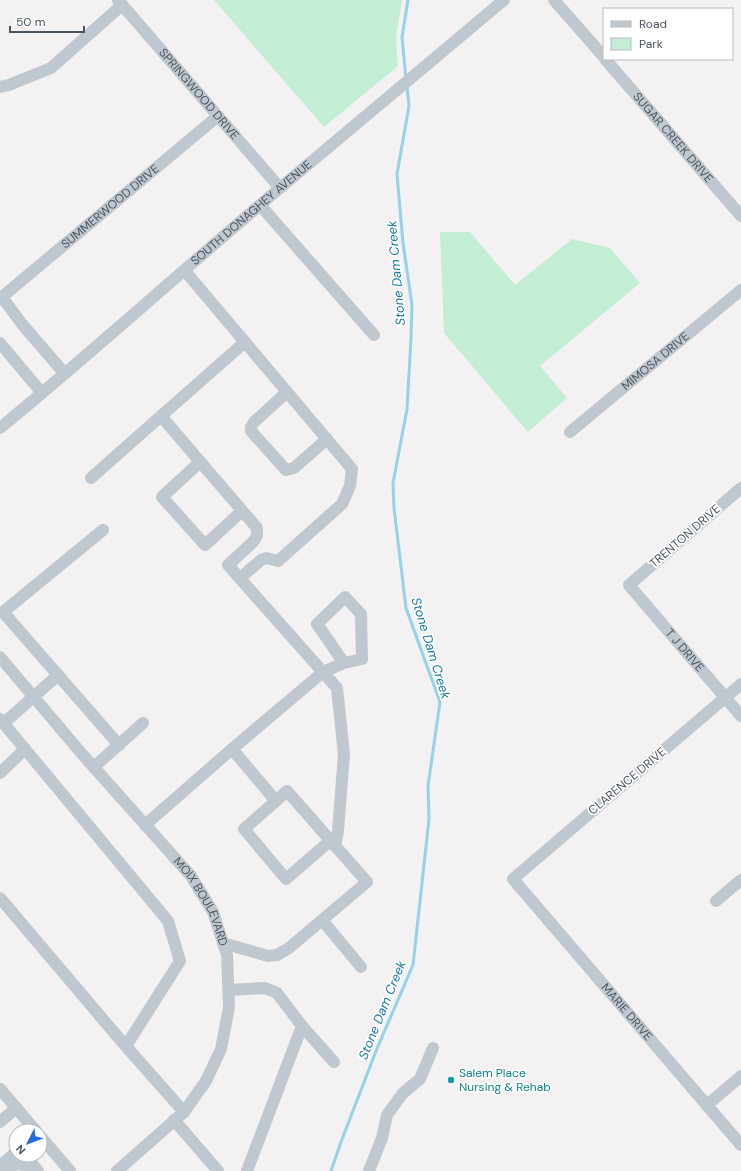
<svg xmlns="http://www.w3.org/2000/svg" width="741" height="1171" font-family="'DM Sans',sans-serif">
  <rect width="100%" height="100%" fill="#f3f1f1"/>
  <path fill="#c3edd5" d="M214,0H402L396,38L398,66L324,127Z
    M440,232H470L515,285L572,239L610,248L640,283L540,366L567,398L528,432L444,333Z"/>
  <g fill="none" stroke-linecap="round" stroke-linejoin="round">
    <path stroke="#93d2e7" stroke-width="3" d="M406,79L402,37L408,0
      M331,1171L341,1142L376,1051L413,965L429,819L428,786L440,702L406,608L394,508L393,483L407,409L411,338L412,305L403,243L397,174L409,106L407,87"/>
    <g stroke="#c0c8cf" stroke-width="12">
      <path id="s1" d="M118,0L280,188"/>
      <path d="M554,0L604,57"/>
      <path id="s2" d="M605,59L741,216"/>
      <path d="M0,87L9,85L51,68L122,5"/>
      <path d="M260,205L374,335"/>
      <path d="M185,271L352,469L350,486L342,504L278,561L266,558L261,560L240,578"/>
      <path id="s3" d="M2,297L218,116"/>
      <path d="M2,297L22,324L64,373"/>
      <path d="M245,342L161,416L257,528V536L253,542L228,565L337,688L344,754L338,831L335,846"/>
      <path d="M0,343L42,393"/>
      <path d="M287,392L254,422L251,427V431L286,470L294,468L327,439"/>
      <path id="s4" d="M0,428C95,350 186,267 280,188C354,125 430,63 504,0"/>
      <path id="s5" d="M570,432L741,290"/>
      <path d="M200,462L162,497L205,545L242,511"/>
      <path d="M91,478L161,416"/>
      <path id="s6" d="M741,488L629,585L741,716"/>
      <path d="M103,530L3,612L119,745"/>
      <path id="s7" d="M0,657L82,754L191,876L213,912L227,955L229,1007L221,1049L206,1081L184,1112L117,1171"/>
      <path id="s8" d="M741,684L513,879L741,1145"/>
      <path d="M0,719L168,921L180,961L126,1046"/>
      <path d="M4,723L58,675"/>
      <path d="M232,749L323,672L344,663L362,659L361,614L345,597L317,624L344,663"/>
      <path d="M94,767L143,723"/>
      <path d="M0,773L25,749"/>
      <path d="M276,801L244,829L286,879L331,840"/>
      <path d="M145,825L232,749L276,801L287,791L367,882L289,948L277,955L268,956L223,943"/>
      <path d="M0,898L123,1043L184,1112"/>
      <path d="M716,901L741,880"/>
      <path d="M322,920L361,967"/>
      <path d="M229,990L265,988L277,993L302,1026L247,1171"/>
      <path d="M302,1026L334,1062"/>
      <path d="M0,1089L36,1131"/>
      <path d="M707,1105L741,1076"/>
      <path d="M174,1120L218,1171"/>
      <path d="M0,1122L16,1108"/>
      <path d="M40,1136L70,1171"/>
      <path d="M25,1155L38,1171"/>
      <path d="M0,1166L16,1152"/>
      <path d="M7,1171L15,1164L24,1165L29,1171"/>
      <path d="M369,1171L382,1138L387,1115L403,1093L420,1079L433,1048"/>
    </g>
  </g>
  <circle fill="#0f9aa8" stroke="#fff" stroke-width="1.5" cx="451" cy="1080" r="4"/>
  <g text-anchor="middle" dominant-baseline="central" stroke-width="3.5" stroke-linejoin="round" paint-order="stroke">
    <g font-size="12" fill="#4a545e" stroke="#fff">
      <text stroke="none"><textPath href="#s1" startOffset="124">SPRINGWOOD DRIVE</textPath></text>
      <text stroke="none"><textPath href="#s2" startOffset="104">SUGAR CREEK DRIVE</textPath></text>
      <text stroke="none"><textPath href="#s3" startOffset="141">SUMMERWOOD DRIVE</textPath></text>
      <text stroke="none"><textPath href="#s4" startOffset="331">SOUTH DONAGHEY AVENUE</textPath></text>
      <text stroke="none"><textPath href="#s5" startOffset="111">MIMOSA DRIVE</textPath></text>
      <text transform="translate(685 536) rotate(-41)">TRENTON DRIVE</text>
      <text stroke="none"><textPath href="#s6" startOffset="234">T J DRIVE</textPath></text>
      <text transform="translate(627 781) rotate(-40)">CLARENCE DRIVE</text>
      <text stroke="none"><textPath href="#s7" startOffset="318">MOIX BOULEVARD</textPath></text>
      <text stroke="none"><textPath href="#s8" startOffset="475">MARIE DRIVE</textPath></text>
    </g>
    <g font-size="12" fill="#0d838f" stroke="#fff" text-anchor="start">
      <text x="459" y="1073">Salem Place<tspan x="459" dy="14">Nursing &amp; Rehab</tspan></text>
    </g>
    <g font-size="13" font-style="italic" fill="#157b9e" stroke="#fff">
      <text transform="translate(396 273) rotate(-95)">Stone Dam Creek</text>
      <text transform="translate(431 648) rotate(73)">Stone Dam Creek</text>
      <text transform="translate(382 1010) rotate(-68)">Stone Dam Creek</text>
    </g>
  </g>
  <rect x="603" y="8" width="130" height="52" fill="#ffffff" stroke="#b7bbbf"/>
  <rect x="611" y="21" width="20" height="6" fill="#c0c8cf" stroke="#b7bbbf"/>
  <text x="639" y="28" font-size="12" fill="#4a545e">Road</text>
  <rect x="611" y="38" width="20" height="12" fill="#c3edd5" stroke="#b7bbbf"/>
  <text x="639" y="48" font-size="12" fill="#4a545e">Park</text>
  <g transform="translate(28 1143) rotate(228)"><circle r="19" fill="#ffffff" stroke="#b7bbbf"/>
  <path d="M0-3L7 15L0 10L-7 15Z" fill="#256cda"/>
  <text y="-6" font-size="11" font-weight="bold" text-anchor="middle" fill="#4a545e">N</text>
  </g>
  <path d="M10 26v6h74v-6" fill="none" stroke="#4a545e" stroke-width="2"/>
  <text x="16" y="26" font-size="12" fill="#4a545e" stroke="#ffffff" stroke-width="3" paint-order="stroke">50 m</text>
</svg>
